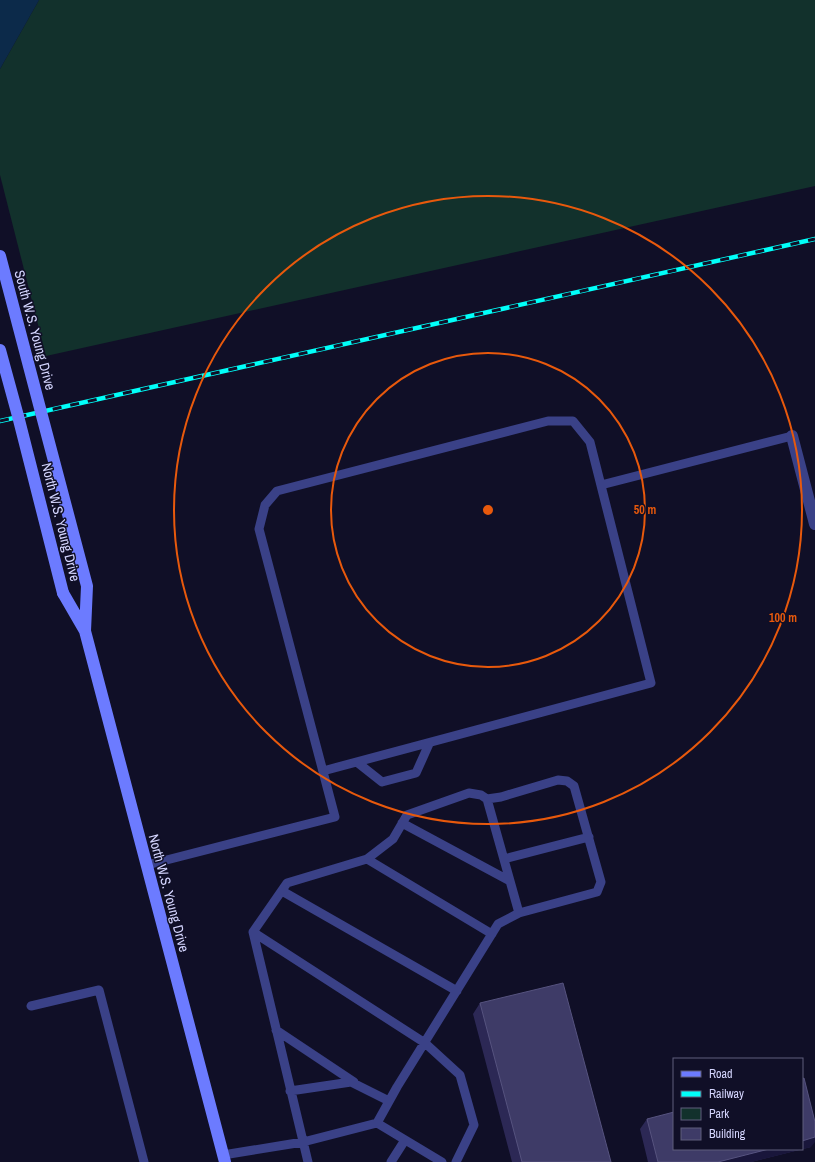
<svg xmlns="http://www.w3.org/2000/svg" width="815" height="1162" font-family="'Archivo Narrow',sans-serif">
  <rect width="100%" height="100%" fill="#100f27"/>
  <path fill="#12312c" d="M39,0H815V186L46,356L0,175V69Z"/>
  <path fill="#0c2a4a" d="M0,0H39L0,69Z"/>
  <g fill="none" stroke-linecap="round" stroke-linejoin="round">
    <path stroke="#3a4187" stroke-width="9" d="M601,485L792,436
      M358,763L382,782L416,773L429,744
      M487,799L519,913
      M402,823L510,881
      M367,859L492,934
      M504,859L589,837
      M147,865L335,817L259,529L265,505L277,491L548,421H573L590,442L651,683L323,771
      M282,891L457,991
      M253,932L425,1043L460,1075L474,1125L456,1162
      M31,1006L99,990L144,1162
      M276,1030L354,1082
      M290,1091L351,1082L389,1101
      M223,1155L303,1142L377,1123L442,1162
      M308,1162L253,932L287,883L367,859L393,839L407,815L469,793L481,795L487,799L501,797L558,780L567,781L574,786L601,882L597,892L519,913L498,924L397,1087L377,1123
      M391,1162L405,1140"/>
    <path stroke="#3a4187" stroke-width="12" d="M792,436L815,524"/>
    <path stroke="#6c7bff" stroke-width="12" d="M0,350L18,416
      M41,412L87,586L85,631
      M63,593L85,631L225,1162"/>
    <defs>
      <path id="rail" d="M0,421L815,239"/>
    </defs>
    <use href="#rail" stroke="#01fff9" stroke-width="4.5"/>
    <use href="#rail" stroke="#100f27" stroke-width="3" stroke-dasharray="9" stroke-linecap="butt"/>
    <path stroke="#6c7bff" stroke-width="12" d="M0,256L41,412
      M18,416L63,593"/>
  </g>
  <path fill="#2c2855" d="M480,1003L611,1162H512L473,1014Z
    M647,1119L811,1147L751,1162H648L640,1129Z"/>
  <path fill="#19163b" d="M815,1137V1142L811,1147L751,1162H718L769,1149H802V1141Z"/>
  <path fill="#3e3b67" stroke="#56537f" d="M563,983L611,1162H522L480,1003Z
    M804,1078L815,1122V1137L802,1141V1079Z
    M674,1112V1149H769L718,1162H658L647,1119Z"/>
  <g fill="none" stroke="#e8590c" stroke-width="2">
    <circle cx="488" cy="510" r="157"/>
    <circle cx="488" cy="510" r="314"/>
  </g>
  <g text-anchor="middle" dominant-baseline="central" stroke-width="3" stroke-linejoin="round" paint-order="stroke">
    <g font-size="14" fill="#d5d6ff" stroke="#100f27">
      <text transform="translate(35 330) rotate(75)">South W.S. Young Drive</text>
      <text transform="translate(61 522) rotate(76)">North W.S. Young Drive</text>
      <text transform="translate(169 893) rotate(75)">North W.S. Young Drive</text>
    </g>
  </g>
  <circle cx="488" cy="510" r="6" fill="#e8590c" stroke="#100f27" stroke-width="2"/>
  <g font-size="12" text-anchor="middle" font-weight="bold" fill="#e8590c" stroke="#100f27" stroke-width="3" stroke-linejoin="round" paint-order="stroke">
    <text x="645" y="514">50 m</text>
    <text x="783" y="622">100 m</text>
  </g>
  <rect x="673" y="1058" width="130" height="92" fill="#100f27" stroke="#5f5f7d"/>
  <rect x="681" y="1071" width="20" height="6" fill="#6c7bff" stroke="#5f5f7d"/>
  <text x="709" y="1078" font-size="12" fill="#d5d6ff">Road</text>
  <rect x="681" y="1091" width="20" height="6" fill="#01fff9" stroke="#5f5f7d"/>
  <text x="709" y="1098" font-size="12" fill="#d5d6ff">Railway</text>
  <rect x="681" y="1108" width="20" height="12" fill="#12312c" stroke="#5f5f7d"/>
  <text x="709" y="1118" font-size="12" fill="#d5d6ff">Park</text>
  <rect x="681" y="1128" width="20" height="12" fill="#3e3b67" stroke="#5f5f7d"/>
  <text x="709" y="1138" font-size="12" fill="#d5d6ff">Building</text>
</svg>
